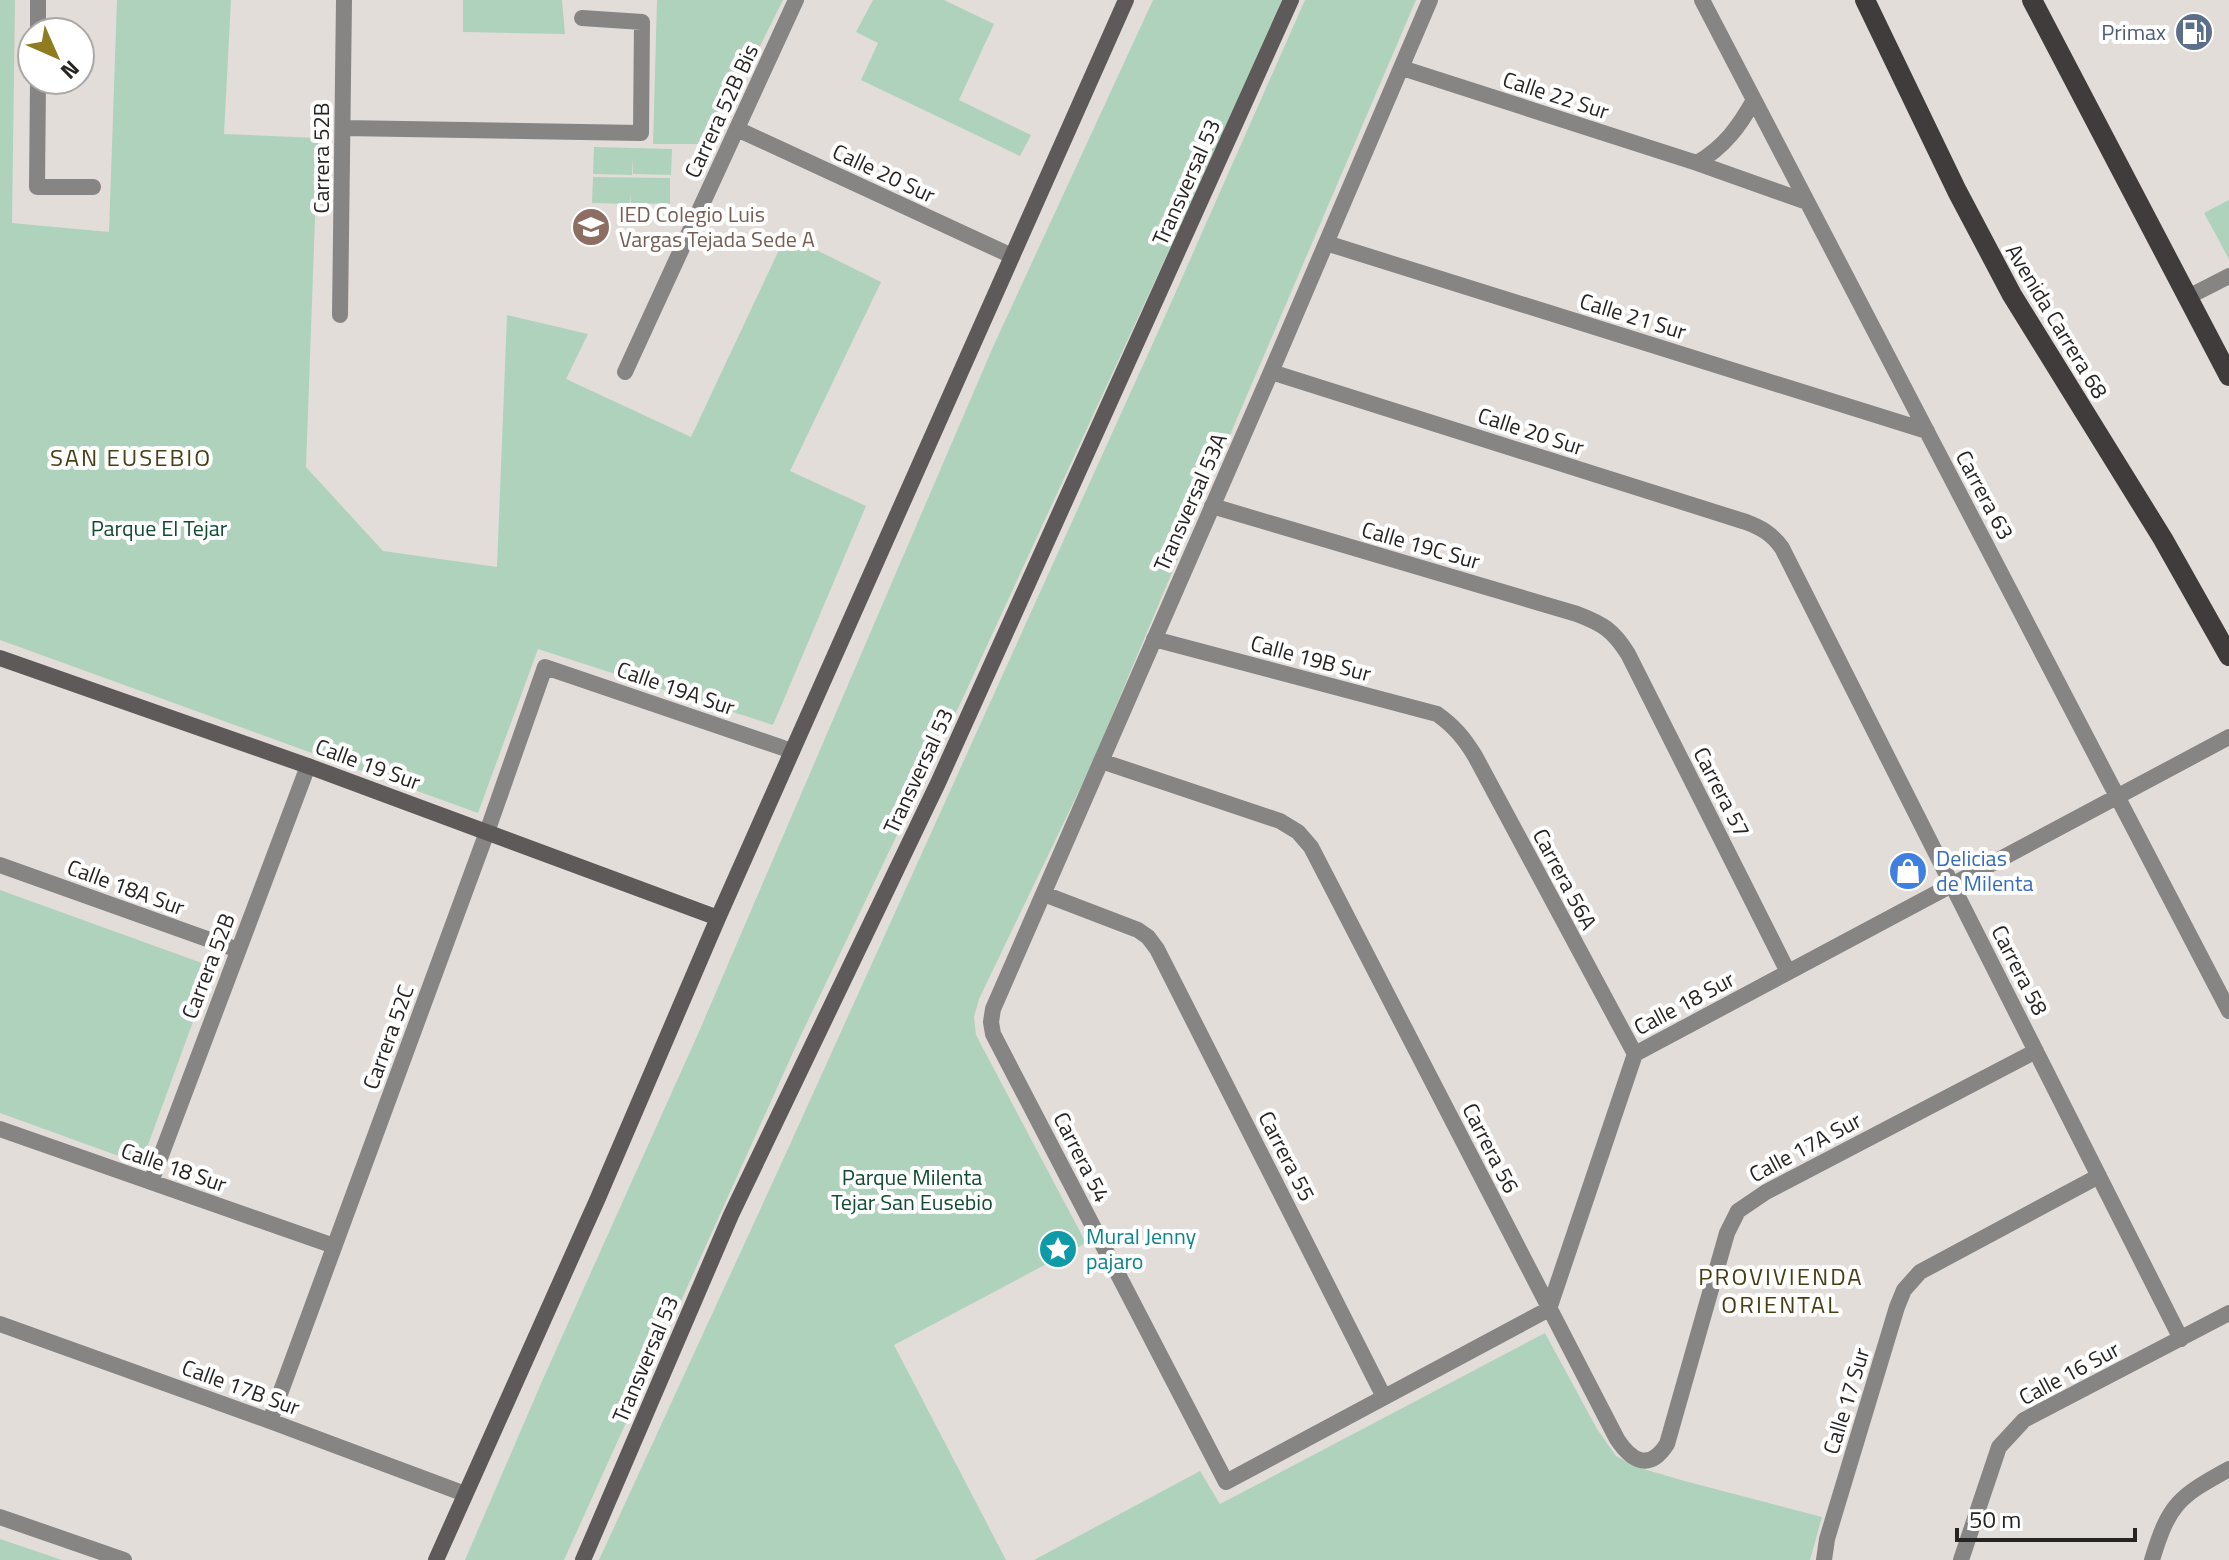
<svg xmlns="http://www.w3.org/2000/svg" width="2229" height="1560" font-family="'Titillium Web',sans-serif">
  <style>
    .green { fill: #afd2bc }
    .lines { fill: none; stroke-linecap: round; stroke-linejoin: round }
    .street { stroke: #878484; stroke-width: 16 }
    .secondary { stroke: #5e5a59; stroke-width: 16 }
    .primary { stroke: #413c3c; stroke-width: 20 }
    .labels { text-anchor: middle; stroke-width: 8; stroke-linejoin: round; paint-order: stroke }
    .service-label { font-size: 22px; fill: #4e5e75; stroke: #fff; text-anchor: end }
    .street-label { font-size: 22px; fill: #272523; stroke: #fff }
    .education-label { font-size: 22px; fill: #785e54; stroke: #fff; text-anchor: start }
    .park-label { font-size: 22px; fill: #104c2f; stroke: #fff }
    .shop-label { font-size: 22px; fill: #366cbe; stroke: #fff; text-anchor: start }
    .culture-label { font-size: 22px; fill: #0d838f; stroke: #fff; text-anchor: start }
    .neighbourhood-label { font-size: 24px; letter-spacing: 2px; fill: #483e15; stroke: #fff }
  </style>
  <rect width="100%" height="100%" fill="#e3ddd9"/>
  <path class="green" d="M0,0H15L12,223L109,232L117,0H231L224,134L318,138L306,467L383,551L497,567L507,315L588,334L566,379L691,437L786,235L881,282L790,471L866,506L773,725L538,649L478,813L0,640Z
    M463,0H562L565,34L463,32Z
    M657,0H783L711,144H653Z
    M873,0H944L994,24L959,100L1031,135L1020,156L861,80L878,43L856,32Z
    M1153,0H1282L1194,196L961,702L800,1037L564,1560H465L543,1379L698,1034L993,347Z
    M1305,0H1416L1215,470L1090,768L979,999L974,1017L976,1035L1086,1243L894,1345L1006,1560H599L782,1162L1162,323Z
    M594,147L672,149L671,175L633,174V157L632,175L593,174Z
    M593,177L670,178V204L631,203V195L630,204L592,203Z
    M2229,200V259L2204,213Z
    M0,890L213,967L141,1164L0,1113Z
    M1545,1333L1597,1429L1616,1456L1637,1467L1681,1480L1822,1517L1810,1560H1034L1200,1471L1220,1504Z
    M0,1539L62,1560H0Z"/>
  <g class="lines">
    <path class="street" d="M1430,0L1271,372L993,1009L991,1022L993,1034L1226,1482L1549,1309L1635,1054L2229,737
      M1702,0L2229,1011
      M38,32V0
      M1402,68L1697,163L1807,202
      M38,80L37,187H93
      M343,128L641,133L642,22L582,18
      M737,129L1012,256
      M1697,163C1724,147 1739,127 1754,100
      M1326,243L1927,431
      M2188,297L2229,276
      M340,315L344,0
      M625,372L796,0
      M1271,372L1746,522C1762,528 1772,534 1782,548L2181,1339
      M1212,506L1577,614C1603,624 1613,630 1628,654L1788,972
      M1154,639L1437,714C1454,726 1464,738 1475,756L1635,1054
      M1101,761L1280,821L1298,832L1311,847L1617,1439C1632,1462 1650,1471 1667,1444L1727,1233L1738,1211L1766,1192L2036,1051
      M0,865L238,950
      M1044,894L1138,930L1148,937L1157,949L1384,1397
      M0,1129L334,1246
      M151,1182L308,766
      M0,1324L270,1421L465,1494
      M270,1421L487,832L545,667L792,751
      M0,1517L124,1560
      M1824,1560L1827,1539L1897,1307L1904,1290L1920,1272L2099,1176
      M1961,1560L1999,1447L2024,1420L2229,1313
      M2152,1560C2169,1504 2178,1497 2229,1469"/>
    <path class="secondary" d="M0,658L308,766L718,918
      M436,1560L598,1198L718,918L1126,0
      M583,1560L731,1215L938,783L1291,0"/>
    <path class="primary" d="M1865,0L1957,191L2012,295L2163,539L2229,656
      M2032,0L2229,376"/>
  </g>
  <defs>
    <g id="fuel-disc" transform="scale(2)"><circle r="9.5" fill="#5c6f8a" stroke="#fff"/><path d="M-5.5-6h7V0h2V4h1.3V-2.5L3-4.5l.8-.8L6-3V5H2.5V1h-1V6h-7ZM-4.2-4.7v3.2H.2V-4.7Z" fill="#fff"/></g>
    <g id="school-disc" transform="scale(2)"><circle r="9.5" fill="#8d6e63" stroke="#fff"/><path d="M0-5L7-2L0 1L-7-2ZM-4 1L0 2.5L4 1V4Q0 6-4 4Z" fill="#fff"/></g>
    <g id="shop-disc" transform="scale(2)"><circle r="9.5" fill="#3f7fe0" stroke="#fff"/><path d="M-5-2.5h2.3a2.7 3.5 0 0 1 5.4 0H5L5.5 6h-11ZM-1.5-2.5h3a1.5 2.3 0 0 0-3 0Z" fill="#fff"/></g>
    <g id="sight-disc" transform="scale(2)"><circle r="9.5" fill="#0f9aa8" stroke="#fff"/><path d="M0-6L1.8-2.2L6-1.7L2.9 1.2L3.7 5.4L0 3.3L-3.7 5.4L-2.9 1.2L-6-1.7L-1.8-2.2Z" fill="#fff"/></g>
  </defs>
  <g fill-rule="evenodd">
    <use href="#fuel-disc" x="2194" y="32"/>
    <use href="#school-disc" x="591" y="227"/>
    <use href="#shop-disc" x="1908" y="871"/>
    <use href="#sight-disc" x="1058" y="1249"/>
  </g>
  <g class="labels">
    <g class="service-label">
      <text x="2166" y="40">Primax</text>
    </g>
    <g class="street-label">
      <text transform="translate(1556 95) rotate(18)" y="8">Calle 22 Sur</text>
      <text transform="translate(721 111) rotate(-65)" y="8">Carrera 52B Bis</text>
      <text transform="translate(321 158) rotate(-90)" y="8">Carrera 52B</text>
      <text transform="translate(884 173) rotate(25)" y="8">Calle 20 Sur</text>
      <text transform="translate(1186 182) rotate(-66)" y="8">Transversal 53</text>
      <text transform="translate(1633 316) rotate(17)" y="8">Calle 21 Sur</text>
      <text transform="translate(2057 321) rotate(59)" y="8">Avenida Carrera 68</text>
      <text transform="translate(1531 431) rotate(18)" y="8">Calle 20 Sur</text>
      <text transform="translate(1985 495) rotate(62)" y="8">Carrera 63</text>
      <text transform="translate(1190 502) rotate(-66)" y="8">Transversal 53A</text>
      <text transform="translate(1421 545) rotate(16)" y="8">Calle 19C Sur</text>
      <text transform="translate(1311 658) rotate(15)" y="8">Calle 19B Sur</text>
      <text transform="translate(676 688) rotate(19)" y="8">Calle 19A Sur</text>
      <text transform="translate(368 764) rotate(20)" y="8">Calle 19 Sur</text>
      <text transform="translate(918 771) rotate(-65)" y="8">Transversal 53</text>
      <text transform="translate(1722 792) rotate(63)" y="8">Carrera 57</text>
      <text transform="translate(1565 879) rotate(62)" y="8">Carrera 56A</text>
      <text transform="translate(126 887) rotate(20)" y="8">Calle 18A Sur</text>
      <text transform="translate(208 966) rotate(-69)" y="8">Carrera 52B</text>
      <text transform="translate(2020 970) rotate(63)" y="8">Carrera 58</text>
      <text transform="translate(1684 1003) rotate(-28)" y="8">Calle 18 Sur</text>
      <text transform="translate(388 1037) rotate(-70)" y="8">Carrera 52C</text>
      <text transform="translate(1805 1147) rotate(-28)" y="8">Calle 17A Sur</text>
      <text transform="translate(1491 1148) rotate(63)" y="8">Carrera 56</text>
      <text transform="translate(1287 1156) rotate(63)" y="8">Carrera 55</text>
      <text transform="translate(1082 1157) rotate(63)" y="8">Carrera 54</text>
      <text transform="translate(174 1167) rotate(19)" y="8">Calle 18 Sur</text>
      <text transform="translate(645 1359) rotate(-67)" y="8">Transversal 53</text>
      <text transform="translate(2069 1373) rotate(-28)" y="8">Calle 16 Sur</text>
      <text transform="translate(241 1387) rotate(20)" y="8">Calle 17B Sur</text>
      <text transform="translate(1846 1401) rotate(-73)" y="8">Calle 17 Sur</text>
    </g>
    <g class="education-label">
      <text x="619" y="222">IED Colegio Luis<tspan x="619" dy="25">Vargas Tejada Sede A</tspan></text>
    </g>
    <g class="park-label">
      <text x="159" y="536">Parque El Tejar</text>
      <text x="912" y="1185">Parque Milenta<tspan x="912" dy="25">Tejar San Eusebio</tspan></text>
    </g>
    <g class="shop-label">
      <text x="1936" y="866">Delicias<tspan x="1936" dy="25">de Milenta</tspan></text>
    </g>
    <g class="culture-label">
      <text x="1086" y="1244">Mural Jenny<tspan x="1086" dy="25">pajaro</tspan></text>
    </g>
    <g class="neighbourhood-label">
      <text x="131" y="466">SAN EUSEBIO</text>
      <text x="1781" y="1285">PROVIVIENDA<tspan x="1781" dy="28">ORIENTAL</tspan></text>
    </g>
  </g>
  <g transform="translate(56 56) rotate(135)"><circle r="38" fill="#ffffff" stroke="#a9a8a7" stroke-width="2"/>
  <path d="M0-6L14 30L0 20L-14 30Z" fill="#8f7b20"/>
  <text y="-12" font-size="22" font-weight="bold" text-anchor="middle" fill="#272523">N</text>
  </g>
  <path d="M1957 1528v12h178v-12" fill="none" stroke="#272523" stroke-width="4"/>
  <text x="1969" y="1528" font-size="24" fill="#272523" stroke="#ffffff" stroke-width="6" paint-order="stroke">50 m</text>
</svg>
